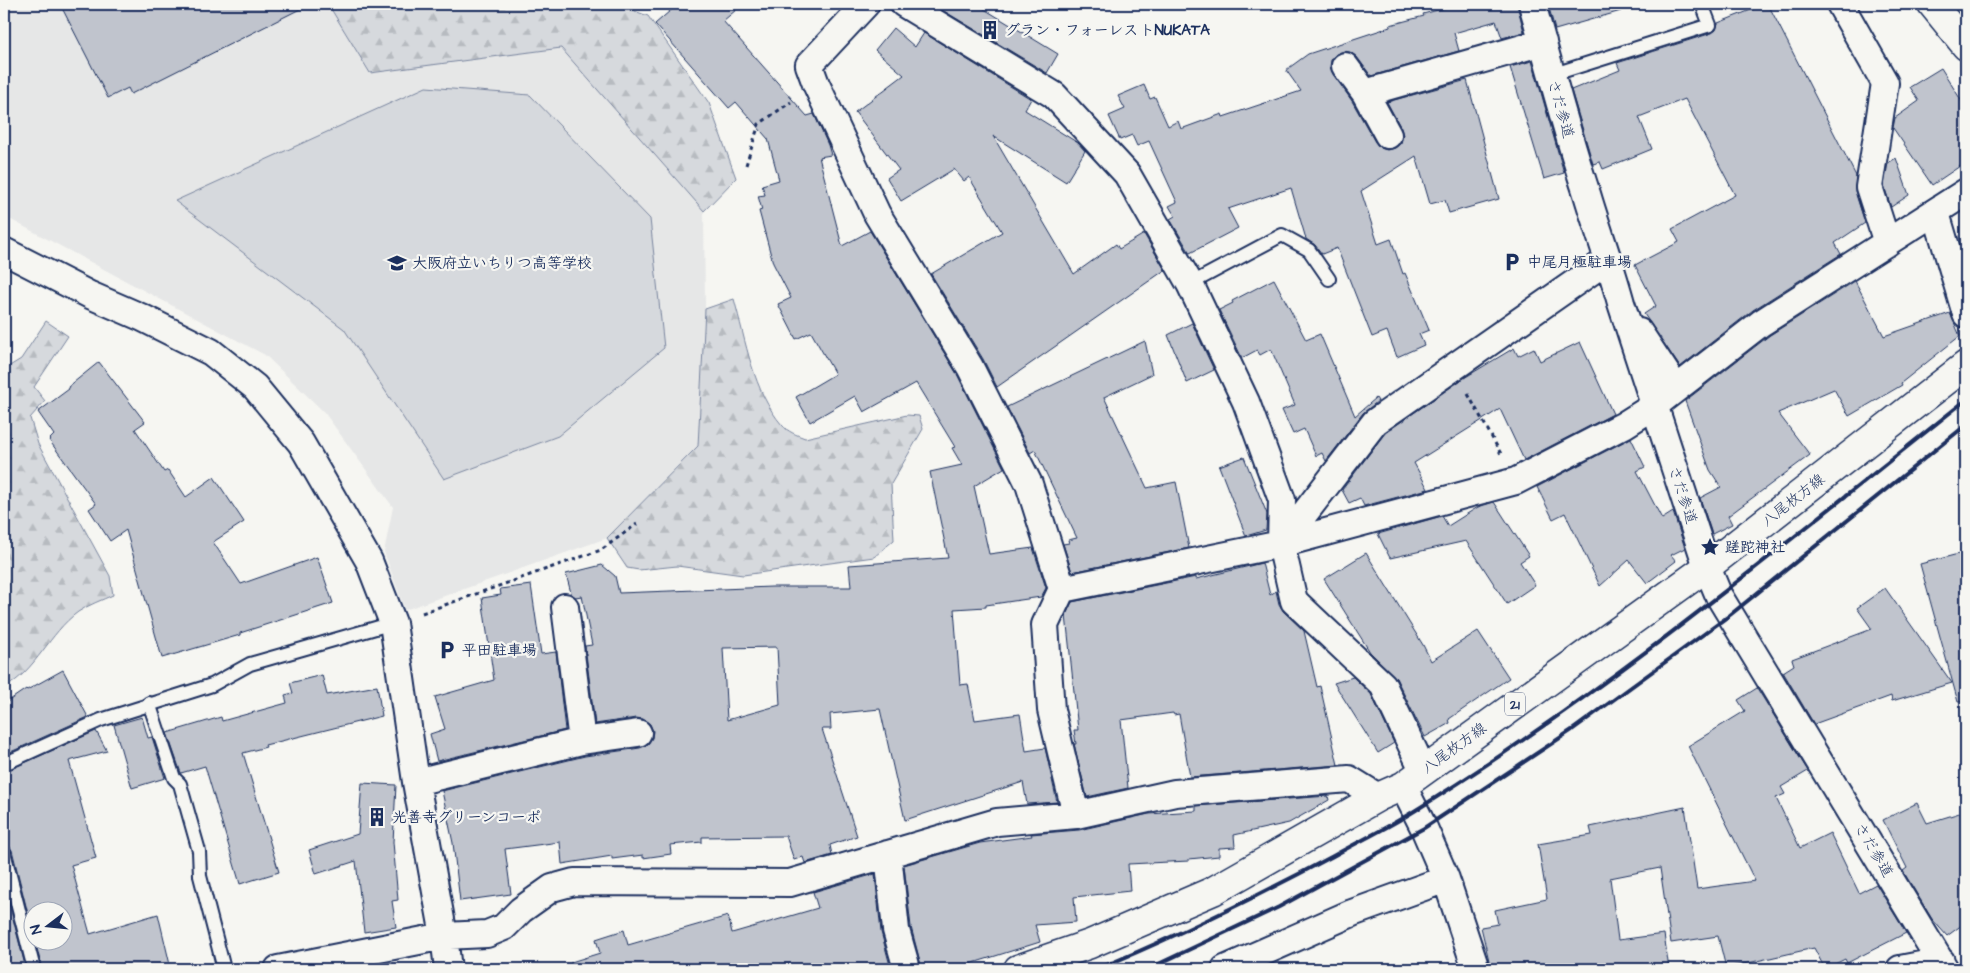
<svg xmlns="http://www.w3.org/2000/svg" width="1970" height="973" font-family="'Architects Daughter','Klee One',sans-serif">
  <style>
    .built { fill: #e6e7e7 }
    .forest { fill: url(#forest-firs); stroke: #78849e }
    .park { fill: #d6d9dd; stroke: #78849e }
    .building { fill: #c0c4cd; stroke: #1b2f5e; fill-rule: evenodd }
    .lines { fill: none; stroke-linecap: round; stroke-linejoin: round }
    .lane-casing { stroke: #1b2f5e; stroke-width: 16 }
    .street-casing { stroke: #1b2f5e; stroke-width: 30 }
    .secondary-casing { stroke: #1b2f5e; stroke-width: 31 }
    .primary-casing { stroke: #1b2f5e; stroke-width: 31 }
    .path { stroke: #1b2f5e; stroke-width: 3; stroke-dasharray: 4 4; stroke-linecap: butt }
    .lane { stroke: #f6f6f2; stroke-width: 12 }
    .street { stroke: #f6f6f2; stroke-width: 26 }
    .secondary { stroke: #f6f6f2; stroke-width: 28 }
    .primary { stroke: #f6f6f2; stroke-width: 28 }
    .rail { stroke: #1b2f5e; stroke-width: 4 }
    .labels { text-anchor: middle; stroke-width: 4.5; stroke-linejoin: round; paint-order: stroke }
    .shield { fill: #f6f6f2; stroke: #5d6b8a; stroke-width: 1 }
    .shield-label { font-size: 14px; font-weight: bold; fill: #1b2f5e }
    .poi-label { font-size: 15px; font-weight: bold; fill: #1b2f5e; stroke: #f6f6f2; text-anchor: start }
    .street-label { font-size: 15px; fill: #1b2f5e; stroke: #f6f6f2 }
  </style>
  <defs>
    <pattern id="forest-firs" width="22" height="20" patternUnits="userSpaceOnUse" patternTransform="scale(1.25)"><rect width="22" height="20" fill="#d6d9dd"/><path d="M5 1l3.5 6h-7zM16 11l3.5 6h-7z" fill="#b7bbc0"/></pattern>
  </defs>
  <rect width="100%" height="100%" fill="#f6f6f2"/>
  <filter id="ink" filterUnits="userSpaceOnUse"><feTurbulence type="fractalNoise" baseFrequency=".02" numOctaves="2"/><feDisplacementMap in="SourceGraphic" scale="10" xChannelSelector="R" yChannelSelector="G"/><feConvolveMatrix kernelMatrix="1 2 1 2 8 2 1 2 1" color-interpolation-filters="sRGB"/></filter>
  <g filter="url(#ink)">
    <path class="built" d="M4,4H328L370,73L561,48L704,211L705,309L698,446L607,538L405,610L384,552L393,507L324,412L265,355L4,216Z"/>
    <path class="forest" d="M328,4H616L648,16L709,103L736,178L704,211L561,48L370,73Z
      M734,299C746,342 753,391 782,425C788,432 797,435 805,438L907,415L919,416L923,429L891,484L894,540L874,557L743,575L677,566L639,570L627,568L607,538L698,446L705,309Z
      M46,321L68,336L34,387L45,401L30,418L38,444L110,576L113,595C102,600 88,605 78,612C49,633 36,671 4,688V364L8,367L21,359Z"/>
    <path class="park" d="M426,87L530,95L650,219L664,348L558,436L444,479L344,329L175,201Z"/>
    <path class="building" d="M60,4H310L131,94L128,88L108,98Z
      M678,4H743L723,21L807,116L814,114L828,145L831,155L819,157L842,246L870,231L957,374L1004,468L974,486L989,554L1033,548L1046,588L1041,597L986,605V607L954,609L960,685L968,684L975,720L1020,714L1026,751L1045,748L1057,802L1027,804L1023,782L905,820L880,709L830,714L831,729H822L857,836L830,845L832,855L805,863L803,857L794,860L786,836L702,837V842L670,845L671,854L643,858V855L612,859V856L562,864L560,842L505,849L511,894L460,901L453,843L442,791L585,756L640,748L648,744L652,738L653,731L650,724L643,719L636,718L595,724L585,646L592,645L582,596L575,597L571,593L566,574L602,565L615,576L619,593L772,587H851L849,565L948,558L930,472L962,465L952,448L955,447L916,383L864,412L855,396L810,422L796,397L835,374L811,332L796,339L778,304L791,298L773,263L759,211L762,210L758,196L765,195L762,185L779,180L768,139L736,102L729,108L655,24ZM777,647L780,705L727,720L723,648Z
      M941,4H976L1058,54L1047,73L939,8Z
      M1460,4H1517L1524,32L1502,38L1496,21L1454,33L1459,51L1371,76L1357,57L1350,52L1344,51L1336,54L1331,60L1330,67L1333,74L1352,101L1375,142L1380,148L1387,150L1395,148L1401,143L1403,135L1401,128L1387,102L1467,80L1499,199L1449,213L1445,200L1430,204L1416,156L1361,191L1378,244L1391,239L1403,274L1405,273L1429,330L1419,334L1424,345L1397,357L1387,331L1372,337L1337,248L1322,254L1315,245L1306,239L1291,188L1228,209L1238,228L1190,253L1170,219L1175,216L1169,206L1177,202L1149,141L1137,146L1132,135L1120,140L1109,116L1125,109L1118,96L1144,85L1150,99L1155,97L1168,126L1178,121L1181,129L1222,114L1223,117L1301,91L1286,70L1308,54L1390,27V25L1424,16L1423,14Z
      M1548,4H1620L1621,11L1555,30Z
      M1766,4H1768L1856,176L1855,191L1865,223L1835,243L1841,254L1753,310L1680,367L1644,314L1656,306L1635,265L1679,242L1672,229L1735,195L1685,99L1639,117L1652,149L1603,169L1600,162L1593,164L1571,90L1620,70L1617,63L1712,33L1716,30L1718,23Z
      M893,28L915,47L924,33L1031,99L1025,110L1078,143L1085,151L1066,182L993,136L1074,274L1116,244L1119,249L1144,234L1165,270L997,387L983,359L931,274L1002,232L969,177L964,181L954,169L901,201L887,178L899,170L855,112L904,75L875,50Z
      M1532,61L1564,173L1544,179L1510,67Z
      M1941,68L1966,108V162L1932,185L1893,128L1895,118L1919,101L1910,87Z
      M1896,158L1909,195L1891,207L1884,186L1888,163Z
      M1274,279L1306,340L1320,334L1355,416L1376,398L1378,401L1363,413L1326,461L1322,453L1316,456L1304,429L1293,434L1282,410L1295,405L1271,349L1260,355L1257,350L1242,358L1219,310L1233,303L1232,301Z
      M1855,281L1884,336L1950,313L1960,336L1901,383L1902,385L1849,416L1834,389L1778,413L1810,455L1728,516L1732,524L1712,534L1700,498L1721,487L1710,470L1685,401L1770,335Z
      M1192,323L1214,370L1187,383L1168,335Z
      M1145,341L1152,374L1104,397L1147,488L1176,482L1189,548L1072,572L1063,544L1069,543L1068,540L1077,538L1035,450L1030,453L1007,407Z
      M1580,342L1613,414L1524,460L1500,409L1414,463L1428,489L1364,506L1360,498L1349,503L1342,490L1385,433L1464,378L1514,348L1518,356L1534,348L1540,361Z
      M99,362L145,422L135,429L164,472L168,470L186,497L214,477L244,522L213,542L241,584L317,557L333,603L240,633V635L162,658L126,530L110,541L89,509L96,504L49,440L54,435L38,412L69,389L68,387Z
      M1631,438L1645,467L1637,471L1662,519L1673,512L1685,548L1671,555L1676,561L1647,583L1629,560L1600,586L1565,513L1553,519L1537,487Z
      M1244,457L1267,514L1266,530L1246,536L1219,466Z
      M1494,502L1529,556L1520,562L1535,585L1507,604L1466,541L1390,558L1378,534L1442,516L1448,526L1478,507Z
      M1966,552V701L1958,702L1920,564Z
      M1366,553L1423,645L1431,661L1478,631L1509,678L1449,719L1450,723L1425,737L1396,678L1370,652L1324,579Z
      M1262,563L1270,595L1276,591L1279,604L1283,611L1304,631L1317,687L1320,686L1338,765L1190,777L1179,714L1174,715L1173,713L1121,720L1128,788L1087,797L1074,744H1076L1074,730H1078L1066,615L1072,602L1196,577V579Z
      M531,585L541,654L556,652L565,730L437,761L430,734L445,729L435,697L494,680L482,598L501,595L500,589Z
      M1885,588L1952,683L1892,701L1891,696L1814,724L1783,672L1794,665L1792,659L1872,629L1857,608Z
      M63,670L88,717L4,755V704L26,689L27,690Z
      M322,675L327,695L377,686L382,716L265,745L266,747L243,753L279,872L240,884L205,766L181,773L167,733L221,717L222,721L287,703L285,695L293,693L290,683Z
      M1353,677L1371,694L1394,743L1378,753L1334,683Z
      M1757,688L1808,771L1781,787L1785,794L1776,798L1800,848L1830,833L1859,893L1876,884L1906,933L1847,963L1845,959L1825,969L1814,948L1726,968L1718,936L1671,943L1660,868L1610,878L1618,940L1664,934L1669,969H1491L1481,927L1498,924L1495,910L1547,899L1538,844L1592,835L1590,827L1685,807L1697,889L1755,881L1688,746L1745,711L1738,700Z
      M142,717L148,738L152,737L165,778L132,788L114,725Z
      M96,731L107,751L69,761L96,858L71,865L90,934L158,914L171,969H42L35,940H62V910H32V930L12,850L9,846L4,844V772Z
      M362,783L396,785L393,842L398,900L392,901L396,927L364,932L356,861L316,874L309,850L358,834Z
      M1328,796L1329,800L1289,823L1234,835L1235,847L1219,848V856L1189,859V861L1128,864L1130,891L1074,897L1076,922L1035,925L1040,942L954,969H922L911,927L904,865L980,843L1032,836L1031,834L1079,830L1149,814L1196,811V806Z
      M1917,803L1927,823L1966,811V922L1947,936L1932,919L1903,871L1907,868L1883,820Z
      M875,874L881,932L891,969H572L571,962L600,953L596,939L624,930L628,945L728,916L732,933L818,908L813,892Z
      M4,884L26,969H4Z"/>
    <g class="lines">
      <g class="lane-casing">
        <path id="lane" d="M1551,75L1710,25L1702,4
          M1190,284L1282,235L1309,250L1329,279
          M149,703L174,778L180,784L199,851L200,876L224,969
          M4,764L101,720L212,685L250,664L393,623
          M4,852L34,969"/>
      </g>
      <g class="street-casing">
        <path id="street" d="M866,4L809,65L816,84L877,214L970,367L1029,484L1062,589L1045,625L1051,710L1076,815
          M904,4L1054,95L1127,174L1190,284L1246,402L1282,500L1281,544L1294,601L1383,685L1423,770
          M1532,4C1550,67 1566,131 1587,194C1598,231 1611,266 1621,303L1707,567L1719,596L1945,969
          M1840,4L1885,83L1869,187L1887,243
          M1345,66L1365,93L1388,135
          M1365,93L1543,42
          M1936,213L1966,314
          M4,251L90,295L143,318L211,352L255,387L301,443L369,561L393,623L416,782L444,936L448,969
          M1639,332L1676,388
          M1281,544L1375,422L1609,259
          M1062,589L1281,544L1516,481L1624,425L1654,406L1761,323L1966,192
          M565,607L582,741
          M416,782L582,741L638,733
          M1403,786L1424,828L1446,879L1476,969
          M888,854L896,930L907,969
          M278,969L444,936L487,934L504,927L521,910L552,888L574,882L790,883L997,822L1076,815L1175,793L1349,779L1378,797
          M1225,969L1352,913L1446,879
          M1900,969L1941,961"/>
      </g>
      <g class="secondary-casing">
        <path id="secondary" d="M1932,4L1966,46"/>
      </g>
      <g class="primary-casing">
        <path id="primary" d="M1018,969L1090,944L1213,891L1378,797L1403,786L1707,567L1966,365"/>
      </g>
      <path class="path" d="M746,165L759,124L791,102
        M1468,394L1501,454
        M422,613L601,550L637,524"/>
      <use href="#lane" class="lane"/>
      <use href="#street" class="street"/>
      <use href="#secondary" class="secondary"/>
      <use href="#primary" class="primary"/>
      <path class="rail" d="M1097,969C1178,936 1256,897 1333,856C1360,841 1389,827 1416,810C1610,690 1787,542 1966,400
        M1148,969L1279,907L1424,828L1572,730L1730,615L1966,425"/>
    </g>
  </g>
  <defs>
    <g id="building-bare" transform="scale(1.5)"><path d="M-4-6H4V6H1V3H-1V6H-4ZM-2.5-4.3h1.7v1.8h-1.7ZM.8-4.3h1.7v1.8H.8ZM-2.5-1h1.7V.8h-1.7ZM.8-1h1.7V.8H.8Z" fill="#1b2f5e" stroke="#f6f6f2" stroke-width="2.5" paint-order="stroke"/></g>
    <g id="parking-bare" transform="scale(1.5)"><path d="M-3.5-5.5H1a3.5 3.5 0 0 1 0 7H-1V5.5H-3.5ZM-1-3.4V-.6H.8a1.4 1.4 0 0 0 0-2.8Z" fill="#1b2f5e" stroke="#f6f6f2" stroke-width="2.5" paint-order="stroke"/></g>
    <g id="school-bare" transform="scale(1.5)"><path d="M0-5L7-2L0 1L-7-2ZM-4 1L0 2.5L4 1V4Q0 6-4 4Z" fill="#1b2f5e" stroke="#f6f6f2" stroke-width="2.5" paint-order="stroke"/></g>
    <g id="sight-bare" transform="scale(1.5)"><path d="M0-6L1.8-2.2L6-1.7L2.9 1.2L3.7 5.4L0 3.3L-3.7 5.4L-2.9 1.2L-6-1.7L-1.8-2.2Z" fill="#1b2f5e" stroke="#f6f6f2" stroke-width="2.5" paint-order="stroke"/></g>
  </defs>
  <g fill-rule="evenodd">
    <use href="#building-bare" x="990" y="30"/>
    <use href="#parking-bare" x="1512" y="262"/>
    <use href="#school-bare" x="397" y="263"/>
    <use href="#sight-bare" x="1710" y="547"/>
    <use href="#parking-bare" x="447" y="650"/>
    <use href="#building-bare" x="377" y="817"/>
  </g>
  <g class="labels">
    <rect class="shield" x="1505" y="692.5" width="20" height="23" rx="4"/>
    <g class="shield-label">
      <text x="1515" y="709">21</text>
    </g>
    <g class="poi-label">
      <text x="1005" y="35">グラン・フォーレストNUKATA</text>
      <text x="1527" y="267">中尾月極駐車場</text>
      <text x="412" y="268">大阪府立いちりつ高等学校</text>
      <text x="1725" y="552">蹉跎神社</text>
      <text x="462" y="655">平田駐車場</text>
      <text x="392" y="822">光善寺グリーンコーポ</text>
    </g>
    <g class="street-label">
      <text transform="translate(1561 109) rotate(74)" y="5">さだ参道</text>
      <text transform="translate(1683 495) rotate(72)" y="5">さだ参道</text>
      <text transform="translate(1793 500) rotate(-38)" y="5">八尾枚方線</text>
      <text transform="translate(1454 748) rotate(-36)" y="5">八尾枚方線</text>
      <text transform="translate(1874 850) rotate(59)" y="5">さだ参道</text>
    </g>
  </g>
  <rect width="1970" height="973" fill="none" stroke="#f6f6f2" stroke-width="20"/>
  <rect x="10" y="10" width="1950" height="953" fill="none" stroke="#1b2f5e" stroke-width="2" filter="url(#ink)"/>
  <g transform="translate(48 926) rotate(254)"><circle r="24" fill="#f6f6f2" stroke="#9ea6b7"/>
  <path d="M0-4L9 19L0 12L-9 19Z" fill="#1b2f5e"/>
  <text y="-8" font-size="14" font-weight="bold" text-anchor="middle" fill="#1b2f5e">N</text>
  </g>
</svg>
